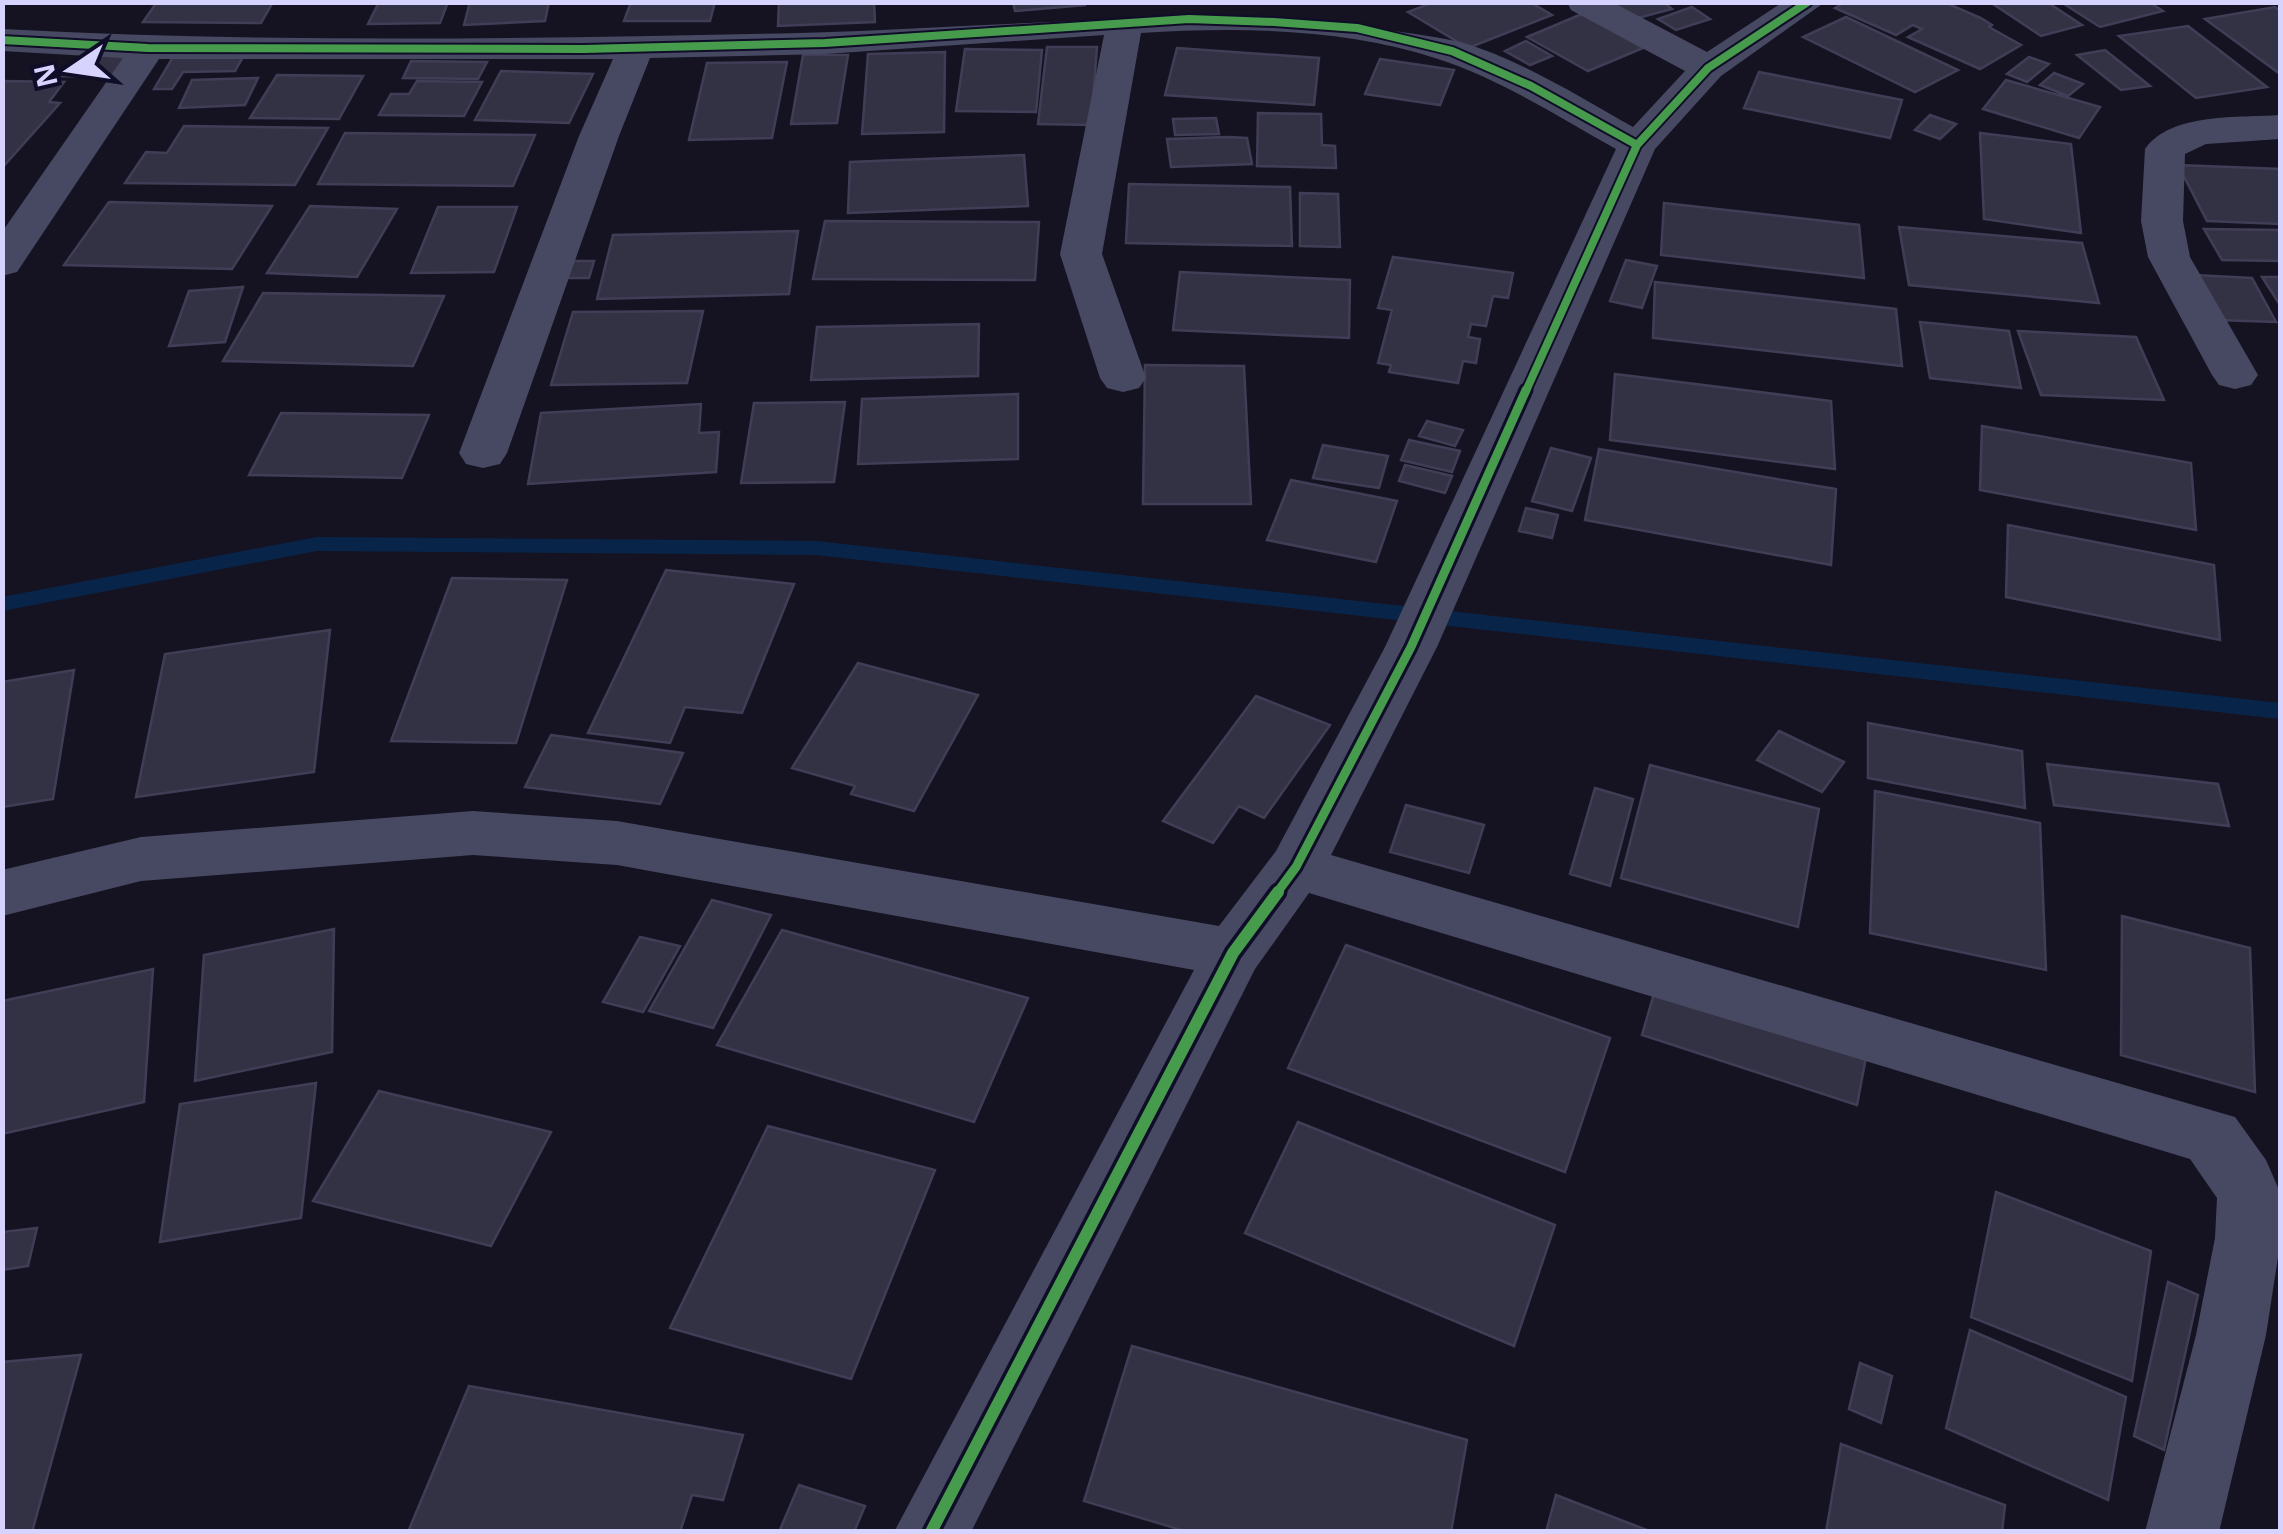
<svg xmlns="http://www.w3.org/2000/svg" width="2283" height="1534" font-family="'Open Sans',sans-serif">
  <style>
    .lines { fill: none; stroke-linecap: round; stroke-linejoin: round }
    .stream { fill: #082549; fill-rule: evenodd }
    .building { fill: #333144; stroke: #403e56; stroke-width: 2.5 }
    .minor { fill: #474963; fill-rule: evenodd }
    .cycleway-far2-casing { stroke: #100d28; stroke-width: 12 }
    .cycleway-far1-casing { stroke: #100d28; stroke-width: 15 }
    .cycleway-casing { stroke: #100d28; stroke-width: 19 }
    .cycleway-far2 { stroke: #469c4c; stroke-width: 8 }
    .cycleway-far1 { stroke: #469c4c; stroke-width: 9 }
    .cycleway { stroke: #469c4c; stroke-width: 12 }
  </style>
  <rect width="100%" height="100%" fill="#151322"/>
  <g class="lines">
    <path class="stream" d="M317,537L816,541L2280,703V719L816,555L317,551L2,611V597Z"/>
  </g>
  <path class="building" d="M157,2H273L261,23L143,22Z
    M379,2H448L440,23L368,24Z
    M470,2H549L545,21L464,25Z
    M631,2H715L710,21H624Z
    M779,2H874L875,22L778,26Z
    M1013,2H1085V5L1015,11Z
    M1434,2H1530L1552,15L1468,48L1408,12Z
    M1601,2H1663L1672,9L1627,21Z
    M1845,2H1944L1981,18L1992,25L1989,27L2021,45L1980,69L1908,37L1922,29L1913,25L1896,35L1835,8Z
    M1990,2H2047L2082,25L2041,36Z
    M2061,2H2149L2163,11L2100,27Z
    M1692,7L1710,19L1676,30L1658,19Z
    M2275,7L2280,11V74L2205,19Z
    M1582,14L1643,48L1588,71L1527,37Z
    M1846,17L1958,70L1915,92L1803,37Z
    M2188,26L2267,87L2196,98L2119,36Z
    M1526,41L1552,56L1530,65L1505,51Z
    M1047,47H1097L1091,125L1038,124Z
    M1177,48L1319,58L1314,105L1165,95Z
    M965,49L1042,50L1036,112L956,111Z
    M2105,50L2150,86L2121,90L2077,55Z
    M945,52L944,132L862,134L868,54Z
    M83,54L133,57L114,78L63,76Z
    M803,55H848L837,123L791,124Z
    M173,57H243L235,71L183,72L172,89H154Z
    M2029,57L2049,64L2027,82L2007,74Z
    M1380,59L1454,70L1440,105L1365,94Z
    M411,61L487,62L478,79L403,78Z
    M787,62L772,138L689,140L707,63Z
    M501,71L593,74L569,123L475,120Z
    M1759,72L1902,100L1890,138L1744,108Z
    M2054,73L2083,84L2068,96L2040,85Z
    M277,75L363,76L339,119L250,118Z
    M258,78L245,105L179,108L192,80Z
    M2006,80L2100,107L2079,138L1983,109Z
    M2,81L64,82L49,102L60,103L2,168Z
    M417,81L482,82L464,116L379,115L391,94H409Z
    M1258,113L1321,114L1322,145L1335,146L1336,168L1257,166Z
    M1930,115L1956,124L1940,139L1915,130Z
    M1216,118L1219,134L1175,135L1173,119Z
    M184,126L328,128L295,185L125,183L146,152L167,153Z
    M345,133L535,135L513,186L318,184Z
    M1980,133L2071,144L2081,233L1984,219Z
    M1228,137L1247,138L1252,164L1171,167L1167,139Z
    M1024,155L1028,206L848,213L850,162Z
    M2178,165L2280,169V224L2207,221Z
    M1129,184L1290,187L1292,246L1126,243Z
    M1300,193L1338,194L1340,247L1300,246Z
    M109,202L272,206L232,269L64,265Z
    M1664,203L1859,225L1864,278L1661,255Z
    M310,206L397,209L357,277L267,273Z
    M438,207H517L494,272L411,273Z
    M825,221L1039,222L1035,280L813,279Z
    M1899,227L2082,243L2099,303L1909,285Z
    M2204,229L2280,230V261L2222,260Z
    M798,231L789,294L597,299L613,235Z
    M1393,257L1513,273L1508,298L1493,296L1486,326L1471,324L1468,337L1480,339L1476,363L1463,361L1458,383L1389,372L1391,365L1378,363L1392,310L1378,308Z
    M1626,260L1657,266L1642,308L1610,301Z
    M562,261H594L589,278H557Z
    M1180,272L1350,280L1349,338L1173,330Z
    M2194,275L2252,278L2276,322L2216,320Z
    M2262,277H2280V305Z
    M1655,282L1896,309L1902,366L1653,338Z
    M243,287L225,342L169,346L189,291Z
    M263,293L444,296L413,366L223,361Z
    M703,311L687,383L551,385L573,312Z
    M1920,322L2009,331L2021,388L1930,378Z
    M979,324L978,376L811,380L817,327Z
    M2018,331L2136,337L2164,400L2041,395Z
    M1145,365L1244,366L1251,504H1143Z
    M1615,374L1831,401L1835,469L1610,440Z
    M1018,394V459L858,464L862,399Z
    M845,402L834,482L741,483L754,403Z
    M701,404L699,433L719,432L716,472L528,484L541,413Z
    M281,413L429,415L402,478L249,475Z
    M1427,421L1463,430L1455,446L1419,436Z
    M1982,426L2191,463L2196,530L1980,490Z
    M1409,440L1460,451L1452,472L1401,460Z
    M1323,445L1388,456L1379,488L1313,478Z
    M1551,448L1591,458L1572,511L1532,501Z
    M1599,449L1836,489L1831,565L1585,520Z
    M1405,465L1452,476L1445,493L1399,481Z
    M1291,480L1397,501L1376,562L1267,540Z
    M1526,508L1558,515L1552,538L1519,531Z
    M2008,525L2214,565L2220,640L2006,597Z
    M666,570L794,584L742,713L685,707L670,743L588,733Z
    M452,578L567,580L516,743L391,741Z
    M330,630L314,772L136,797L165,654Z
    M858,663L978,695L914,811L851,794L855,786L792,768Z
    M74,670L53,799L2,807V682Z
    M1256,696L1330,725L1264,818L1239,806L1213,843L1163,821Z
    M1868,723L2022,751L2025,808L1868,778Z
    M1779,731L1844,762L1822,792L1757,760Z
    M551,735L683,753L660,804L525,787Z
    M2047,764L2218,784L2229,826L2054,805Z
    M1650,765L1819,809L1798,927L1621,878Z
    M1595,788L1633,799L1610,886L1570,874Z
    M1875,791L2040,823L2046,970L1870,933Z
    M1406,805L1484,825L1469,873L1390,852Z
    M712,900L771,915L713,1028L649,1011Z
    M2122,916L2250,948L2255,1092L2121,1055Z
    M334,929L332,1052L195,1081L204,955Z
    M782,930L1028,998L974,1122L717,1045Z
    M640,937L680,946L643,1012L603,1002Z
    M1346,945L1610,1038L1565,1172L1288,1068Z
    M153,969L144,1102L2,1134V1001Z
    M1655,990L1866,1057L1857,1105L1642,1035Z
    M316,1083L301,1218L160,1242L180,1104Z
    M379,1091L551,1132L491,1246L313,1201Z
    M1298,1122L1555,1225L1514,1346L1245,1233Z
    M768,1126L935,1170L851,1379L670,1328Z
    M1996,1192L2151,1251L2132,1381L1971,1317Z
    M37,1228L28,1266L2,1270V1232Z
    M2168,1282L2198,1295L2164,1450L2134,1436Z
    M1970,1330L2126,1397L2108,1500L1946,1428Z
    M1132,1346L1467,1440L1451,1532H1188L1084,1501Z
    M81,1355L32,1532H2V1362Z
    M1860,1363L1892,1376L1881,1423L1849,1409Z
    M469,1386L743,1435L723,1500L692,1495L680,1532H408Z
    M1841,1444L2005,1505L2002,1532H1826Z
    M799,1485L865,1506L854,1532H779Z
    M1556,1495L1652,1532H1546Z"/>
  <g class="lines">
    <path class="minor" d="M1567,2H1612L1707,52L1783,2H1825L1721,76L1655,149L1437,647L1331,855L2235,1117L2266,1160L2280,1192V1244L2266,1335L2219,1532H2145L2196,1335L2215,1238L2217,1198L2190,1159L1309,893L1255,969L971,1532H894L1194,970L617,865L473,855L141,881L2,916V870L141,837L473,811L617,821L1219,926L1276,851L1385,647L1616,149C1559,117 1500,79 1438,59C1345,28 1238,27 1141,33L1102,254L1146,378L1139,388L1123,392L1107,388L1100,378L1060,254L1104,35L825,54L650,58L619,136L507,453L500,464L483,468L466,464L459,453L579,136L613,59H159L17,272L2,276V232L123,58L2,51V29C268,43 535,39 800,33C1020,27 1246,0 1461,42C1521,60 1578,96 1633,127L1685,71L1571,10Z
      M2280,115V139L2206,144L2185,154L2183,221L2190,257L2258,375L2251,385L2235,389L2219,385L2212,375L2148,257L2141,221L2145,149C2171,112 2240,118 2280,115Z"/>
    <g class="cycleway-far2-casing">
      <path id="cycleway-far2" d="M2,40L148,48L584,49L825,43L1189,19L1274,22L1357,28L1452,51L1531,86L1637,145
        M1525,393L1637,145L1708,68L1808,2"/>
    </g>
    <g class="cycleway-far1-casing">
      <path id="cycleway-far1" d="M1276,894L1296,867L1411,647L1526,390"/>
    </g>
    <g class="cycleway-casing">
      <path id="cycleway" d="M931,1532L1233,953L1278,892"/>
    </g>
    <use href="#cycleway-far2" class="cycleway-far2"/>
    <use href="#cycleway-far1" class="cycleway-far1"/>
    <use href="#cycleway" class="cycleway"/>
  </g>
  <rect width="2283" height="1534" fill="none" stroke="#d6d4ff" stroke-width="10"/>
  <g transform="translate(70 70) rotate(257)" stroke="#100d28" stroke-width="8" paint-order="stroke">
  <path d="M0-8L18 38L0 25L-18 38Z" fill="#d6d4ff"/>
  <text y="-15" font-size="28" font-weight="bold" text-anchor="middle" fill="#d6d4ff">N</text>
  </g>
</svg>
